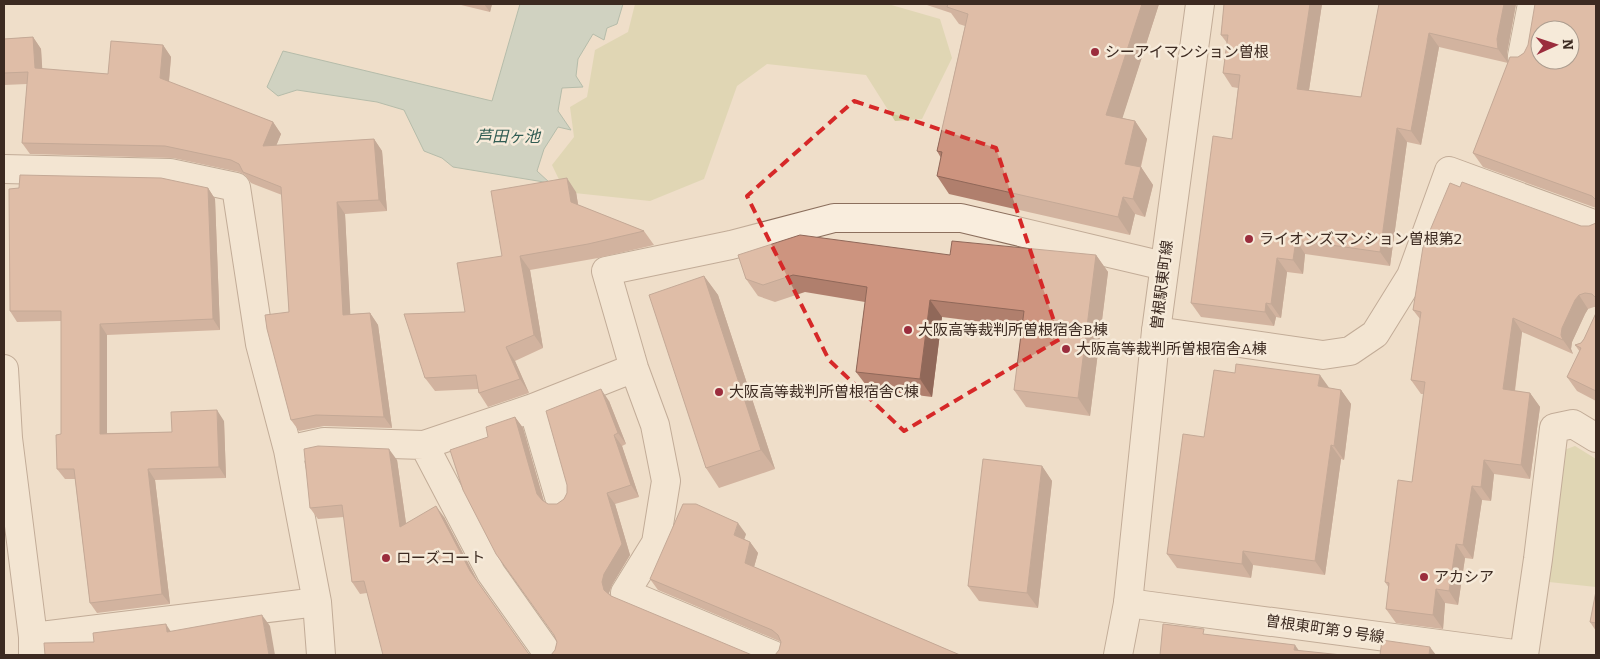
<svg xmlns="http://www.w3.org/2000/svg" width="1600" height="659" font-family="Bitter,'Noto Sans JP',serif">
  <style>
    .green { fill: #cecc9c }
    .water { fill: #aac3b8; stroke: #709285 }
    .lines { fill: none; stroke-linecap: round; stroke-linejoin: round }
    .minor-casing { stroke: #8c6f5d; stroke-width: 30 }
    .tertiary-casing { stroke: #8c6f5d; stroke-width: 30 }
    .minor { stroke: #f9eddd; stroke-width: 28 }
    .tertiary { stroke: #f9eddd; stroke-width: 28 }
    .wall { fill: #b07f6d }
    .shaded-wall { fill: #906859 }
    .building { fill: #cd947f; stroke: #906859; fill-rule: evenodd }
    .marked { fill: none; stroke: #d62828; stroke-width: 4; stroke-dasharray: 10 6; stroke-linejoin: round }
    .poi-dot { fill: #9b2d3d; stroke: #f6ead9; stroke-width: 2 }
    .labels { text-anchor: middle; stroke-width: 5; stroke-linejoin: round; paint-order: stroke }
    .poi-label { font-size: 15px; fill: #3c2a21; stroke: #f6ead9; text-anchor: start }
    .street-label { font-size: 15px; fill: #3c2a21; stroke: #f6ead9 }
    .water-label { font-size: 16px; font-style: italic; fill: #305c53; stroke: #f6ead9 }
  </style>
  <rect width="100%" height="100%" fill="#efdec9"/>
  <path class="green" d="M635,4H888L940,19L952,58L922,119L895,121L866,75L767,64L737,86L704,179L650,201L565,192L552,165L574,137L570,107L587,97L595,50L628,32Z
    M1575,446L1596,459V587L1549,582L1564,450Z"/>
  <path class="water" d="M520,4H623L617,24L607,28L604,40L593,34L578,59L576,76L583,87L562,88L558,111L571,130L558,127L544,149L537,171L550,183L453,167L442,158L424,151L404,110L377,102L297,90L278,96L267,87L283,51L492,101Z"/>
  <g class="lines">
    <g class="minor-casing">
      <path id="minor" d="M1522,56L1532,4
        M4,169L170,173L236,187L260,344L288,450L317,602L321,655
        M1156,331L1323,355L1350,351L1375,334L1411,276L1449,171L1596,225
        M4,369L8,438L33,637V655
        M533,408L560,500
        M424,445L491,573L549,655
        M288,450L324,442L424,445L533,408L634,368
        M1128,603L1522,655
        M33,637L317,602
        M773,655L625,593L656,543L666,481L655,425L634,368L606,271L731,245L834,218H961L1164,266
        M1524,655L1538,559L1554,428L1573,424L1596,438"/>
    </g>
    <g class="tertiary-casing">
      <path id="tertiary" d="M1118,655L1128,603L1156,331L1200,4"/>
    </g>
    <use href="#minor" class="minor"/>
    <use href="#tertiary" class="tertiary"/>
  </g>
  <path class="wall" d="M457,4H492L490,12Z
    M924,4H1159L1122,118L1135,121L1147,139L1141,167L1153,185L1145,217L1135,214L1130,235L949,194L937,176L941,158L937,151L965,26L959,24L951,13Z
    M1224,4H1322L1309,90L1361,97L1379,4H1516L1507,53L1508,62L1518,57L1596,4V208L1483,167L1473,153L1508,63L1439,47L1421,145L1407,142L1390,266L1305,254L1303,274L1287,272L1281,318L1276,317L1274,326L1201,317L1191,303L1232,139L1238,88L1232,87L1223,73L1227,43L1221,35Z
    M33,37L41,49L42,69L108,74L163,45L171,57L169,82L273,122L281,134L276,146L374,139L382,151L387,211L345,214L350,314L370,313L378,325L392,428L324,426L299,431L291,420L289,312L282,195L251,183L245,175L239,172L173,158L30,154L22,143L27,84L4,85V39Z
    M1460,187L1581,226H1589L1596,223V307H1594L1588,309L1585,314L1572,342L1571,349L1573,354L1522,332L1515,391L1530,393L1540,407L1530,479L1494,474L1491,501L1482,500L1473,559L1465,558L1458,605L1445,603L1443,629L1396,623L1386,609L1389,588L1385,582L1412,482L1424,394H1421L1411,380L1420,319L1413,310Z
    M208,188L215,199L220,330L107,335V433L172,432L224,421L226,478L155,480L170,604L97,613L90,603L75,479H65L57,469L61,434V321L17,322L10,311Z
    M576,192L578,205L644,231L654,245L598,258L530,270L543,348L515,361L529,393L488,407L479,393L478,389L435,391L425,378L465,312L502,256Z
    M950,255H1096L1108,272L1090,416L1026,407L1014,390L1022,327L942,317L932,397L869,389L856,372L865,302L805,292L775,302L758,296L746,279Z
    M704,276L718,295L775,469L719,488L706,468Z
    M1596,313V401L1577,391L1567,377L1580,352L1575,345L1581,343L1584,339Z
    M1329,388L1341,390L1351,404L1344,460L1341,459L1325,575L1253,565L1251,578L1177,568L1167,554Z
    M609,401L626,444L622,446L639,497L615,504L630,555L612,585L609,593L610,596L555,650L557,642L488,437L515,417L523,428L544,502L548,504H557L564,499L567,493Z
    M397,460L406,523L444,517L478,582L528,653L367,593L360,594L352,582L344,517L318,519L310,508Z
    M1042,466L1052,481L1038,608L979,601L968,586Z
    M746,534L744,539L750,542L758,553L754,567L960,655L779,650L781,642L779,641L658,590L650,579Z
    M1596,591V631L1590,622Z"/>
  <path class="shaded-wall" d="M484,4H492L490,12Z
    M1142,4H1159L1118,132L1106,115Z
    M1310,4H1322L1307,103L1297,89Z
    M1504,4H1516L1507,53L1508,63L1498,49L1497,39Z
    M1429,33L1439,47L1421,145L1411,131Z
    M33,37L41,49L43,80L35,68Z
    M163,45L171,57L168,90L160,78Z
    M1135,121L1147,139L1137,181L1125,164Z
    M273,122L281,134L271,158L263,146Z
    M1397,128L1407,142L1390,266L1380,252Z
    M374,139L382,151L387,211L379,200Z
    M1141,167L1153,185L1145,217L1133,199Z
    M567,178L576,192L580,216L571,202Z
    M208,188L215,199L220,330L213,319Z
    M1123,197L1135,214L1130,235L1118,217Z
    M337,202L345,214L351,326L343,315Z
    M1296,240L1305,254L1303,274L1293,260Z
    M1096,255L1108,272L1090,416L1078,398Z
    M520,256L530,270L543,348L534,335Z
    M1277,258L1287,272L1281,318L1271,304Z
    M704,276L718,295L775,469L761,450Z
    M1579,295L1588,309L1585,314L1572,342L1571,349L1573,354L1563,340L1561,335L1562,328L1575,300Z
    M930,300L942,317L932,397L920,379Z
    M1266,303L1276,317L1274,326L1265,312Z
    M370,313L378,325L392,428L384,417Z
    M1513,318L1522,332L1513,403L1503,389Z
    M100,324L107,335V444L100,434Z
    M506,347L515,361L529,393L520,379Z
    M1320,375L1330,389L1318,386Z
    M601,389L609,401L626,444L618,433Z
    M1341,390L1351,404L1344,460L1334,446Z
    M1530,393L1540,407L1530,479L1521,465Z
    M217,410L224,421L226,478L219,467Z
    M515,417L523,428L545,505L537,494Z
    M614,435L622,446L639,497L631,485Z
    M1331,445L1341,459L1325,575L1315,561Z
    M389,449L397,460L408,538L400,527Z
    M1484,460L1494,474L1491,501L1481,487Z
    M1042,466L1052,481L1038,608L1027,593Z
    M148,469L155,480L170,604L162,594Z
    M1472,486L1482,500L1473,559L1463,545Z
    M607,493L615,504L630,555L612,585L609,593L612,601L604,590L602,582Z
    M436,506L444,517L478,582L470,571Z
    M738,523L746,534L742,546L734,535Z
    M750,542L758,553L752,574L745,563Z
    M1456,544L1465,558L1458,605L1449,591Z
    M1243,551L1253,565L1251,578L1242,564Z
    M1436,589L1445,603L1443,629L1433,615Z
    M262,615L270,626L275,655H269Z
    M166,624L173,635L167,632Z
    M1295,645L1302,655L1294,650Z
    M1430,647L1436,655H1429Z"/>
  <path class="building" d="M948,4H1142L1106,115L1135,121L1125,164L1141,167L1133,199L1123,197L1118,217L937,176L942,152L937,151L968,14L947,7Z
    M1224,4H1310L1297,89L1361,97L1379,4H1504L1497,39L1498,49L1429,33L1411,131L1397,128L1380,252L1296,240L1293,260L1277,258L1271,304L1266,303L1265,312L1191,303L1213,136L1232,139L1240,75L1223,73L1228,35H1221Z
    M1535,4H1596V200L1592,196L1473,153L1510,57H1518L1524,53L1528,45ZM1540,30H1570V60H1540Z
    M33,37L35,68L108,74L111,41L163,45L160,78L273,122L263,146L374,139L379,200L337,202L343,315L370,313L384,417L316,415L291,420L267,329L265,315L289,312L281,187L243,172L239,164L231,160L165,146L22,143L28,72L4,73V39Z
    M20,175L161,178L208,188L213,319L100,324V434L172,432L171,412L217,410L219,467L148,469L162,594L90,603L74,469H57L56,435L61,434V311H10L9,189L19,188Z
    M567,178L571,202L644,231L588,244L520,256L534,335L506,347L520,379L479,393L476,375L425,378L404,314L465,312L457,263L502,256L491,191Z
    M1462,182L1581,226H1589L1596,223V298L1592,294L1585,293L1579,295L1575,300L1562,328L1561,335L1563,340L1513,318L1503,389L1530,393L1521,465L1484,460L1481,487L1472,486L1463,545L1456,544L1449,591L1436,589L1433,615L1386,609L1389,583L1385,582L1398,480L1412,482L1425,382L1411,380L1421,312L1413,310L1423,247L1450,183L1460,187Z
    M800,235L950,255L952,241L1096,255L1078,398L1014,390L1024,311L930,300L920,379L856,372L867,287L793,275L763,285L746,279L738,255Z
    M704,276L761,450L706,468L649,295Z
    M1596,313V391L1567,377L1581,348L1575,345L1581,343L1584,339Z
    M1236,364L1320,375L1318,386L1341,390L1334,446L1331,445L1315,561L1243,551L1242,564L1167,554L1183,434L1204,437L1214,370L1235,373Z
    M601,389L618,433L614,435L631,485L607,493L622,544L604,574L602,582L604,590L611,596L752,655H551L555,650L557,642L554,635L496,554L463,490L450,450L488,437L486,427L515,417L537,494L542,500L548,504H557L564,499L567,493V485L546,411Z
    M318,446L389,449L400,527L436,506L470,571L528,653L531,655H383L364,581L352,582L342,505L310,508L304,449Z
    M983,459L1042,466L1027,593L968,586Z
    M683,504H696L738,523L734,535L750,542L745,563L960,655H775L779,650L781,642L778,635L772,630L650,579Z
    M1596,591V623L1590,622Z
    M262,615L269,655H45L44,643L94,642L93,633L166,624L167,632Z
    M1163,624L1204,629L1203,634L1295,645L1294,650L1342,655H1160Z
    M1382,640L1430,647L1429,655H1380Z"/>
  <path d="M0 0H1600V659H0ZM854,101L996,148L1060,339L904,431L829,360L747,196Z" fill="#efdec9" fill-opacity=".55" fill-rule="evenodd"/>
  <path class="marked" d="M854,101L996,148L1060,339L904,431L829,360L747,196Z"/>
  <g class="poi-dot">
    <circle cx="1095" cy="52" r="5"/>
    <circle cx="1249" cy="239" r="5"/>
    <circle cx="908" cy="330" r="5"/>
    <circle cx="1066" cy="349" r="5"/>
    <circle cx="719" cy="392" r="5"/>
    <circle cx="386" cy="558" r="5"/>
    <circle cx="1424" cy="577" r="5"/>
  </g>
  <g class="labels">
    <g class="poi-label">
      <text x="1105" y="57">シーアイマンション曽根</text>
      <text x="1259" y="244">ライオンズマンション曽根第2</text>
      <text x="918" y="335">大阪高等裁判所曽根宿舎B棟</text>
      <text x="1076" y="354">大阪高等裁判所曽根宿舎A棟</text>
      <text x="729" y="397">大阪高等裁判所曽根宿舎C棟</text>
      <text x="396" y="563">ローズコート</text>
      <text x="1434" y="582">アカシア</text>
    </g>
    <g class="street-label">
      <text transform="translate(1162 285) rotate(-83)" y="5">曽根駅東町線</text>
      <text transform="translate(1325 629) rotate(8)" y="5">曽根東町第９号線</text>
    </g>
    <g class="water-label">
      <text x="508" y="142">芦田ヶ池</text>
    </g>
  </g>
  <rect width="1600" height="659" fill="none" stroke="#3c2a21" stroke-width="10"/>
  <g transform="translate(1555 45) rotate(87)"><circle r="24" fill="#f6ead9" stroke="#ac9d8f"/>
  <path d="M0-4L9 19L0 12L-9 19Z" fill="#9b2d3d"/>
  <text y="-8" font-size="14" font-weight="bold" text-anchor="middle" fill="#3c2a21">N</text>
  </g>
</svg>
